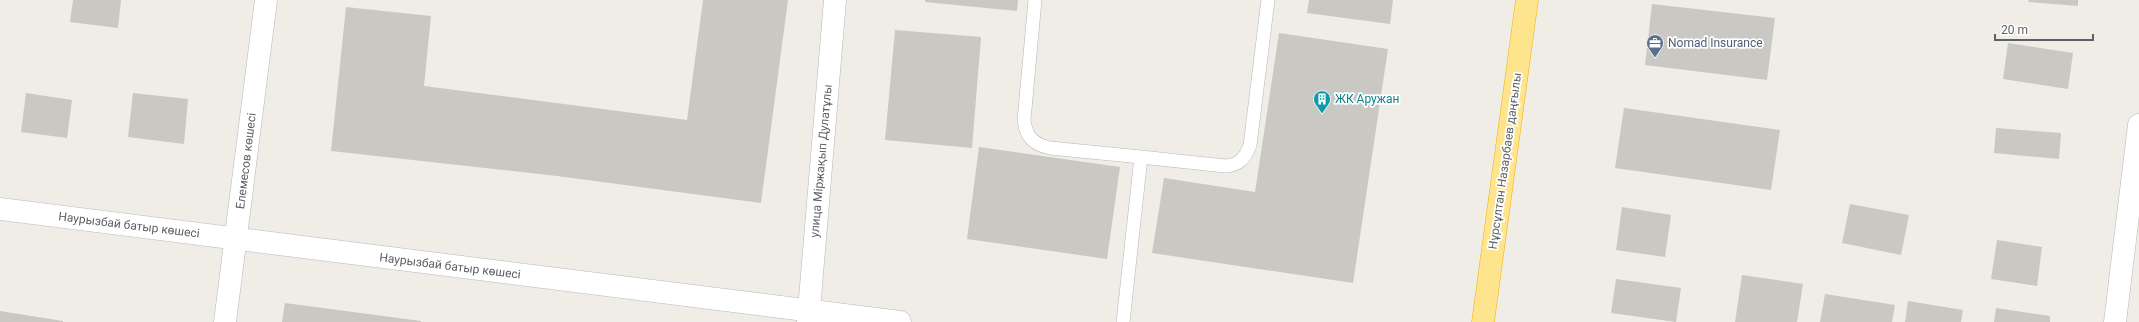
<svg xmlns="http://www.w3.org/2000/svg" width="2139" height="322" font-family="Roboto,sans-serif">
  <style>
    .building { fill: #cac8c2 }
    .lines { fill: none; stroke-linecap: round; stroke-linejoin: round }
    .lane-casing { stroke: #b5b7bc; stroke-width: 14 }
    .street-casing { stroke: #b5b7bc; stroke-width: 23 }
    .secondary-casing { stroke: #b6b9bf; stroke-width: 23 }
    .highway-casing { stroke: #f4af00; stroke-width: 23 }
    .lane { stroke: #fff; stroke-width: 13 }
    .street { stroke: #fff; stroke-width: 22 }
    .secondary { stroke: #fff; stroke-width: 22 }
    .highway { stroke: #fee58d; stroke-width: 22 }
    .labels { text-anchor: middle; stroke-width: 3.5; stroke-linejoin: round; paint-order: stroke }
    .service-label { font-size: 12px; fill: #4e5e75; stroke: #fff; text-anchor: start }
    .culture-label { font-size: 12px; fill: #0d838f; stroke: #fff; text-anchor: start }
    .street-label { font-size: 12px; fill: #5d6066; stroke: #fff }
  </style>
  <rect width="100%" height="100%" fill="#efede5"/>
  <path class="building" d="M73,0H121L118,28L70,22Z
    M703,0H788L761,203L557,176L331,151L346,7L431,16L424,86L687,120Z
    M925,0H1018L1017,11L925,2Z
    M1309,0H1393L1390,24L1307,13Z
    M2029,0H2078V6L2028,2Z
    M1652,4L1775,18L1767,80L1645,65Z
    M895,30L981,37L972,148L885,140Z
    M1279,33L1388,49L1353,283L1152,253L1164,178L1255,192Z
    M2008,43L2073,53L2068,89L2003,79Z
    M26,93L72,100L67,138L21,132Z
    M133,93L188,99L184,144L128,137Z
    M1624,108L1780,130L1771,190L1615,168Z
    M1996,128L2061,133L2059,159L1994,153Z
    M979,147L1120,167L1107,259L967,239Z
    M1850,204L1909,215L1901,255L1842,243Z
    M1622,207L1671,215L1665,257L1616,250Z
    M1997,240L2042,247L2037,286L1991,279Z
    M1742,275L1803,284L1797,322H1735Z
    M1616,279L1681,288L1676,322L1611,313Z
    M1825,294L1895,305L1892,322H1820Z
    M1908,301L1963,310L1961,322H1905Z
    M285,303L421,321V322H282Z
    M1996,308L2050,316V322H1994Z
    M0,311L63,321V322H0Z"/>
  <g class="lines">
    <g class="lane-casing">
      <path id="lane" d="M1035,0L1024,120C1026,137 1033,144 1050,148L1141,157
        M1123,322L1141,157L1225,166C1239,165 1245,159 1250,145L1268,0"/>
    </g>
    <g class="street-casing">
      <path id="street" d="M225,322L266,0
        M808,322L835,0
        M2115,322L2139,125"/>
    </g>
    <g class="secondary-casing">
      <path id="secondary" d="M0,209L900,322"/>
    </g>
    <g class="highway-casing">
      <path id="highway" d="M1483,322L1527,0"/>
    </g>
    <use href="#lane" class="lane"/>
    <use href="#street" class="street"/>
    <use href="#secondary" class="secondary"/>
    <use href="#highway" class="highway"/>
  </g>
  <defs>
    <g id="office-pin" transform="scale(0.9)"><path d="M0 17L-7.5 6A9.5 9.5 0 1 1 7.5 6Z" fill="#5c6f8a" stroke="#fff"/><path d="M-6-3h4V-5.5h4V-3h4V5H-6ZM-1-4.5V-3h2v-1.5ZM-6 0V1H6V0Z" fill="#fff"/></g>
    <g id="building-pin" transform="scale(0.9)"><path d="M0 17L-7.5 6A9.5 9.5 0 1 1 7.5 6Z" fill="#0f9aa8" stroke="#fff"/><path d="M-4-6H4V6H1V3H-1V6H-4ZM-2.5-4.3h1.7v1.8h-1.7ZM.8-4.3h1.7v1.8H.8ZM-2.5-1h1.7V.8h-1.7ZM.8-1h1.7V.8H.8Z" fill="#fff"/></g>
  </defs>
  <g fill-rule="evenodd">
    <use href="#office-pin" x="1655" y="43"/>
    <use href="#building-pin" x="1322" y="99"/>
  </g>
  <g class="labels">
    <g class="service-label">
      <text x="1668" y="47">Nomad Insurance</text>
    </g>
    <g class="culture-label">
      <text x="1335" y="103">ЖК Аружан</text>
    </g>
    <g class="street-label">
      <text transform="translate(246 161) rotate(-83)" y="4">Елемесов көшесі</text>
      <text transform="translate(821 161) rotate(-85)" y="4">улица Міржақып Дулатұлы</text>
      <text transform="translate(1505 161) rotate(-82)" y="4">Нұрсұлтан Назарбаев даңғылы</text>
      <text transform="translate(129 225) rotate(7)" y="4">Наурызбай батыр көшесі</text>
      <text transform="translate(450 266) rotate(7)" y="4">Наурызбай батыр көшесі</text>
    </g>
  </g>
  <path d="M1995 34v6h98v-6" fill="none" stroke="#5d6066" stroke-width="2"/>
  <text x="2001" y="34" font-size="12" fill="#5d6066" stroke="#ffffff" stroke-width="3" paint-order="stroke">20 m</text>
</svg>
